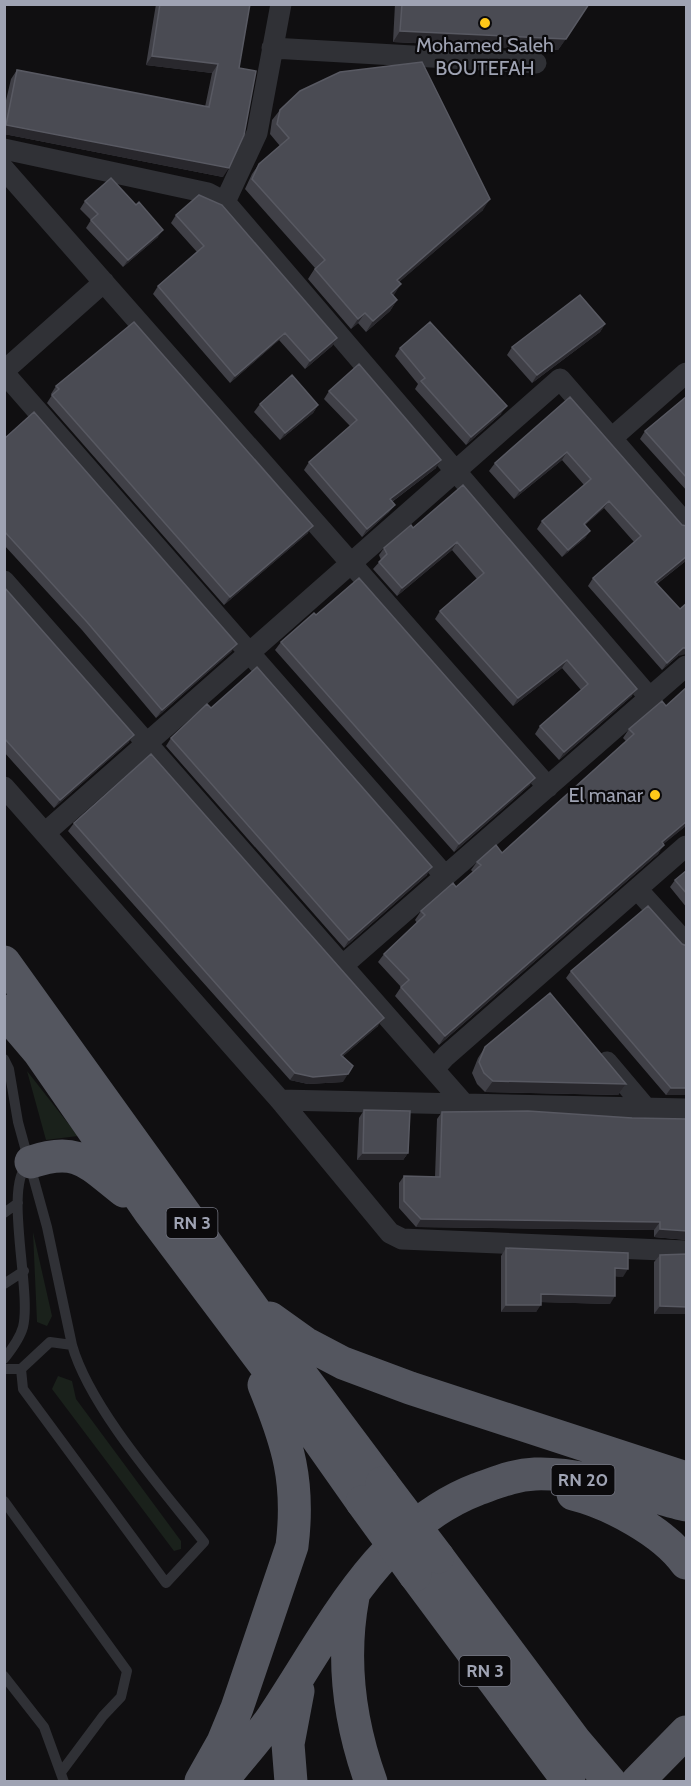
<svg xmlns="http://www.w3.org/2000/svg" width="691" height="1786" font-family="Cabin,sans-serif">
  <style>
    .green { fill: #1a211b }
    .lines { fill: none; stroke-linecap: round; stroke-linejoin: round }
    .service { stroke: #303136; stroke-width: 10 }
    .minor { stroke: #303136; stroke-width: 21 }
    .trunk { stroke: #54565f; stroke-width: 33 }
    .trunk-bridge { stroke: #54565f; stroke-width: 33 }
    .wall { fill: #404047 }
    .shaded-wall { fill: #29282d }
    .building { fill: #4a4b53; stroke: #585962; stroke-width: 1.5 }
    .poi-dot { fill: #ffc819; stroke: #0b0a0c; stroke-width: 2 }
    .labels { text-anchor: middle; stroke-width: 4.5; stroke-linejoin: round; paint-order: stroke }
    .shield { fill: #0b0a0c; stroke: #737581; stroke-width: 1.5 }
    .shield-label { font-size: 18px; font-weight: bold; fill: #9fa3b3 }
    .poi-label { font-size: 20px; fill: #9fa3b3; stroke: #0b0a0c }
  </style>
  <rect width="100%" height="100%" fill="#100f11"/>
  <path class="green" d="M27,1071L78,1136L46,1140Z
    M33,1232L52,1316L47,1326L37,1322Z
    M58,1376L72,1381L76,1399L181,1541V1549L174,1551L52,1389Z"/>
  <g class="lines">
    <path class="service" d="M4,1059L9,1069L18,1122L47,1227L72,1345L50,1342L21,1369H4
      M4,1213L18,1203
      M4,1284L24,1271
      M4,1359C12,1349 20,1338 23,1327C32,1291 3,1186 28,1164
      M21,1369L23,1389L166,1583L204,1542C162,1489 90,1408 72,1345
      M4,1501L127,1671L121,1697L103,1716L62,1771
      M4,1676L44,1727L64,1782"/>
    <path class="minor" d="M272,48L536,63
      M4,149L208,193L225,202L650,698
      M4,169L548,787
      M225,202L257,133L281,4
      M4,371L104,282
      M4,373L445,876
      M613,437L686,373
      M4,581L465,1105
      M4,787L280,1100L390,1233L402,1239L686,1251
      M45,833L560,379L686,524
      M637,889L686,943
      M341,967L686,666
      M607,1062L645,1107
      M434,1069L446,1056L686,846
      M280,1100L686,1109"/>
    <path class="trunk" d="M4,962L293,1364L382,1483
      M4,1011L39,1052L150,1212L274,1377L362,1502
      M31,1162C78,1146 88,1163 124,1191
      M270,1318L305,1343L343,1363L410,1388L686,1478
      M573,1494C610,1503 664,1532 686,1563
      M438,1557L576,1742L610,1782
      M415,1575L569,1782
      M353,1597C341,1661 349,1721 371,1782
      M201,1781L223,1742L237,1708L292,1546C300,1482 288,1443 264,1385
      M221,1782C238,1760 257,1740 272,1718C329,1633 378,1527 478,1489C498,1482 514,1475 535,1474C582,1472 641,1494 686,1505
      M291,1782L288,1744L298,1691
      M637,1782L686,1732"/>
    <path class="trunk-bridge" d="M382,1483L438,1557
      M362,1502L415,1575"/>
  </g>
  <path class="wall" d="M156,4H250L239,68L223,177L4,134V109L11,79L17,70L205,107L212,73L146,65Z
    M395,4H589L558,50L393,42Z
    M280,110L483,210L399,282L393,296L397,300L390,311L366,332L358,323L351,329L308,279L315,268L245,189L252,174L259,164L280,146L270,134L272,120Z
    M85,201L136,205L158,237L123,267L86,228L91,220L80,209Z
    M176,215L337,338L332,346L305,369L279,340L230,383L153,294L158,286L197,252L171,223Z
    M605,324L600,332L532,383L507,355L512,347Z
    M400,348L501,414L466,445L415,389L418,384L395,356Z
    M56,386L308,533L224,605L47,403L52,395L51,394Z
    M329,391L436,468L392,502L395,505L389,512L362,537L304,470L309,462L350,426L324,399Z
    M687,396V491L640,439L645,431Z
    M570,397L682,525L687,526V560L657,584L678,656L662,670L588,586L593,578L634,542L604,508L585,525L590,531L585,538L562,557L537,529L542,521L584,485L562,460L514,499L489,471L495,463Z
    M260,404L318,405L313,413L280,440L254,412Z
    M4,439L237,644L231,652L156,718L82,630L4,545Z
    M463,485L632,696L559,760L535,734L540,726L581,690L562,668L513,706L435,619L440,611L477,579L452,550L397,596L373,569L381,560L379,555L384,548L413,528Z
    M4,587L129,742L54,808L4,752Z
    M281,642L530,785L454,852L275,650Z
    M687,687V825L663,844L658,854L439,1045L395,996L401,987L378,962L384,954L417,923L415,920L421,911L456,887L473,872L471,870L477,862L502,853L626,741L623,738L629,729L666,706Z
    M211,708L427,875L344,948L166,746L171,738Z
    M74,823L378,1026L342,1057L343,1082L308,1084L290,1080L68,831Z
    M687,870V908L670,887L675,880Z
    M682,944L687,946V1094L685,1095H666L566,978L571,971Z
    M485,1047L626,1084L618,1095L485,1092L477,1084L472,1073L478,1058Z
    M364,1110L408,1153L403,1160H357L359,1118Z
    M442,1112L687,1119V1240L654,1237V1230L416,1227L399,1208V1183L404,1176L435,1177L437,1119Z
    M506,1248L623,1277L615,1276L610,1304L541,1302L536,1312H501V1256Z
    M660,1255L687,1314H654V1262Z"/>
  <path class="shaded-wall" d="M400,31L566,39L558,50L393,42Z
    M152,56L218,64L212,73L146,65Z
    M6,125L229,168L223,177L4,134V126Z
    M490,199L483,210L390,290L397,280Z
    M163,230L158,237L123,267L128,260Z
    M401,284L394,295L383,304L391,293Z
    M397,300L390,311L366,332L373,321Z
    M365,313L358,323L351,329L358,319Z
    M605,324L600,332L532,383L537,375Z
    M285,333L279,340L230,383L235,376Z
    M337,338L332,346L305,369L310,361Z
    M318,405L313,413L280,440L285,433Z
    M507,406L501,414L466,445L471,437Z
    M567,452L562,460L514,499L520,491Z
    M441,460L436,468L385,507L390,499Z
    M609,501L604,508L578,531L584,524Z
    M395,505L389,512L362,537L367,529Z
    M313,526L308,533L224,605L230,597Z
    M590,531L585,538L562,557L568,550Z
    M457,542L452,550L397,596L402,588Z
    M687,556V560L650,589L655,582Z
    M237,644L231,652L156,718L162,710Z
    M683,648H687V654L678,656L662,670L667,663Z
    M567,660L562,668L513,706L518,698Z
    M637,689L632,696L559,760L564,752Z
    M134,735L129,742L54,808L60,800Z
    M535,778L530,785L454,852L459,844Z
    M687,821V825L655,851L662,842Z
    M664,845L658,854L439,1045L445,1036Z
    M432,867L427,875L344,948L349,940Z
    M384,1018L378,1026L335,1063L341,1055Z
    M295,1073L348,1074L343,1082L308,1084L290,1080Z
    M493,1081L626,1084L618,1095L485,1092Z
    M671,1088H687V1094L685,1095H666Z
    M363,1153H408L403,1160H357Z
    M421,1219L660,1222L654,1230L416,1227Z
    M660,1229L687,1231V1240L654,1237Z
    M615,1268L628,1269L623,1277L610,1276Z
    M541,1294L615,1296L610,1304L536,1302Z
    M506,1305H541L536,1312H501Z
    M660,1306L687,1307V1314H654Z"/>
  <path class="building" d="M160,4H250L239,68L256,71L244,135L229,168L6,125L17,70L209,107L218,64L152,56Z
    M402,4H589L566,39L400,31Z
    M422,62L490,199L397,280L401,284L391,293L397,300L373,321L365,313L358,319L315,269L325,260L252,179L259,164L289,138L277,124L280,110L300,91L340,72Z
    M111,178L136,205L139,202L163,230L128,260L91,220L98,214L85,201Z
    M199,195L222,205L337,338L310,361L285,333L235,376L158,286L204,246L176,215Z
    M580,295L605,324L537,375L512,347Z
    M134,322L313,526L230,597L52,395L59,389L56,386Z
    M430,322L507,406L471,437L421,381L425,378L400,348Z
    M359,364L441,460L390,499L395,505L367,529L309,462L357,420L329,391Z
    M292,375L318,405L285,433L260,404Z
    M687,396V478L645,431Z
    M570,397L682,525L687,526V556L655,582L680,609L687,603V648H683L667,663L593,578L641,536L609,501L584,524L590,531L568,550L542,521L591,479L567,452L520,491L495,463Z
    M34,412L237,644L162,710L87,622L4,531V439Z
    M463,485L637,689L564,752L540,726L588,684L567,660L518,698L440,611L484,573L457,542L402,588L379,562L387,554L384,548L411,525L413,528Z
    M359,578L535,778L459,844L281,642L314,613L316,615Z
    M4,587L134,735L60,800L4,738Z
    M257,667L432,867L349,940L171,738L207,704L211,708Z
    M687,687V821L662,842L664,845L445,1036L401,987L409,980L384,954L425,915L421,911L453,883L456,887L481,865L477,862L496,845L502,853L634,734L629,729L662,701L666,706Z
    M151,754L384,1018L341,1055L353,1066L348,1074L313,1077L295,1073L74,823Z
    M687,870V894L675,880Z
    M648,906L682,944L687,946V1088H671L571,971Z
    M550,993L626,1084L493,1081L484,1073L479,1062L485,1047Z
    M364,1110L410,1111L408,1153H363Z
    M528,1111L632,1118L687,1119V1231L660,1229V1222L421,1219L404,1201V1176L440,1177L442,1112Z
    M506,1248L628,1253V1269L615,1268V1296L541,1294V1305H506Z
    M687,1254V1307L660,1306V1255Z"/>
  <g class="poi-dot">
    <circle cx="485" cy="23" r="6"/>
    <circle cx="655" cy="795" r="6"/>
  </g>
  <g class="labels">
    <g class="shield">
      <rect x="166.5" y="1208" width="51" height="30" rx="4.5"/>
      <rect x="551.5" y="1465" width="63" height="30" rx="4.5"/>
      <rect x="459.5" y="1656" width="51" height="30" rx="4.5"/>
    </g>
    <g class="shield-label">
      <text x="192" y="1229">RN 3</text>
      <text x="583" y="1486">RN 20</text>
      <text x="485" y="1677">RN 3</text>
    </g>
    <g class="poi-label">
      <text x="485" y="52">Mohamed Saleh<tspan x="485" dy="23">BOUTEFAH</tspan></text>
      <text x="643" y="802" text-anchor="end">El manar</text>
    </g>
  </g>
  <rect width="691" height="1786" fill="none" stroke="#9fa3b3" stroke-width="12"/>
</svg>
